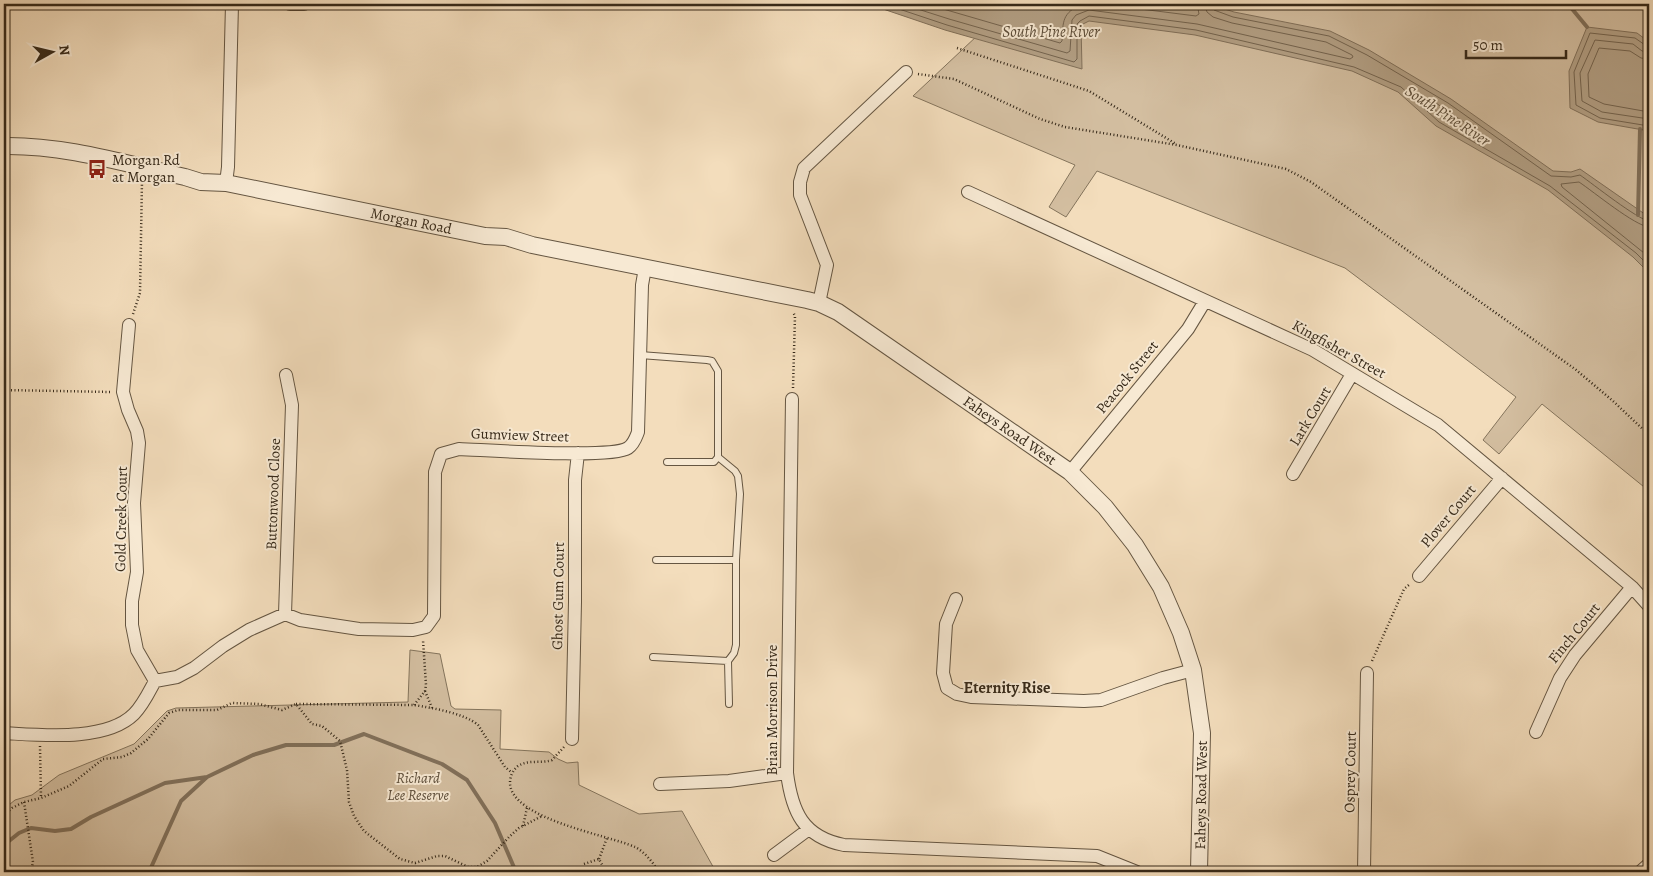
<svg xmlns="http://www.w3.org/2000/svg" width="1653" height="876" font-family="Alegreya,serif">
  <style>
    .green { fill: #d3bea0; stroke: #84745c }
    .water { fill: #b3a085; stroke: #81705a }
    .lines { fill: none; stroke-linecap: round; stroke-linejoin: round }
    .shore { stroke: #74644f; stroke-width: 1 }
    .stream { stroke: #81705a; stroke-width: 4 }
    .service-casing { stroke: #655642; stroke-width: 8 }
    .minor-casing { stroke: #655642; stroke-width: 14 }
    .tertiary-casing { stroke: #655642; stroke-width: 18 }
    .path { stroke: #362919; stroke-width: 2.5; stroke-dasharray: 1 2.5; stroke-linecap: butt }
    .service { stroke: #f7e9d3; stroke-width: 6 }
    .minor { stroke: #f7e9d3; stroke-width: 12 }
    .tertiary { stroke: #f7e9d3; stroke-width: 16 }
    .labels { text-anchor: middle; stroke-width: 4; stroke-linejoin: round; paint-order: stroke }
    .poi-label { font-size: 15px; fill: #362919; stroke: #f7e9d3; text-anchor: start }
    .street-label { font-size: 15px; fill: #362919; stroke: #f7e9d3 }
    .park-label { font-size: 15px; font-style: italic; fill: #5d4e3b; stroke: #f7e9d3 }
    .water-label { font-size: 16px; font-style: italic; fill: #5c4d39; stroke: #f7e9d3 }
    .neighbourhood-label { font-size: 16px; font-weight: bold; fill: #362919; stroke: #f7e9d3 }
  </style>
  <rect width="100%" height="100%" fill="#f3ddbc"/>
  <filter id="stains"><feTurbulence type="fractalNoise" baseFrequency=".004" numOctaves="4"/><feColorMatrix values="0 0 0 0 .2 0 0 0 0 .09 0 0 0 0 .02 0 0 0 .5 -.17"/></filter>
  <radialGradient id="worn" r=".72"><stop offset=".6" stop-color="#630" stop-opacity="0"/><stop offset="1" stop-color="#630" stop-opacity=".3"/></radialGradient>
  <path class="green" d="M1011,4H1649V491L1542,404L1499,454L1483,440L1516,397L1345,268L1097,171L1066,217L1049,207L1075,165L913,96Z
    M410,650L440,654L451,706L455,709L501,710L500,749L549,752L558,759L567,763L578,762L579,785L639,814L682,811L716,872H4V809L15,800L32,795L59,775L134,744L167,711L176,708L408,702Z"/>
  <path class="water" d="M872,4H1209L1234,12L1330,31L1369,50L1451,99L1553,171L1571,172L1580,169L1649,217V273L1633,257L1548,190L1436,126L1398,92L1352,71L1195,35L1089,21L1081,25L1082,69L945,30L886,10Z
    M1587,27L1637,33L1649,42V131L1598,122L1570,108L1569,71Z"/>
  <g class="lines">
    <path class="shore" d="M884,4L947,25L1074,62L1077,59V24L1080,21L1089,16L1196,30L1354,67L1401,87L1439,122L1550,186L1636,253L1649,266
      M902,4L949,19L1067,53L1070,51L1072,20L1076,15L1089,10L1197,24L1350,59L1353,57L1352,55L1326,42L1232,23L1213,17L1207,12L1204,4
      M926,4L1060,43L1062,41C1063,21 1062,13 1082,4
      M1101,4L1196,16L1199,14L1197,4
      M1211,4L1214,10L1233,17L1329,36L1367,55L1448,103L1551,176L1571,177L1580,175C1593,184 1638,220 1649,221
      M1649,45H1645L1635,38L1590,33L1574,72L1576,105L1600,118L1649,126
      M1649,52L1642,51L1633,44L1595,40L1580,73L1582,101L1602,112L1649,119
      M1649,59L1641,58L1630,51L1599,48L1588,74L1589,97L1604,104L1649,112
      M1433,101L1474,129L1475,133H1472L1443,117L1430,105V102Z
      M1649,227C1635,226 1594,192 1579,182L1561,184L1562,187L1649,257"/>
    <path class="stream" d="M1568,4L1587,27
      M1638,215L1640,129
      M4,845L19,833L31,828L55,831L71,829L91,817L165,783L207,777
      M149,872L181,801L207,777L253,755L286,745H334L364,734L442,764L467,780L495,823L516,872"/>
    <g class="service-casing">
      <path id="service" d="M640,355L707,360L712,361L718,371V457L714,462H667
        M718,457L735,471L738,476L740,494L736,560V645L734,653L728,661L729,704
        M656,560H736
        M653,657L728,661"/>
    </g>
    <g class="minor-casing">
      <path id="minor" d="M290,4H304
        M226,183L228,167L232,4
        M968,192L1313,350L1438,425L1632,587L1649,606
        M819,303L827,265L800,195V182L804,168L906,72
        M129,325L123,392L128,410L137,431L139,443L134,503L137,572L132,601V625L137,650L155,681
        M792,399L787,773C792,812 803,837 844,845L1097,856L1137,872
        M1070,472L1188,329L1205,301
        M1293,474L1352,374
        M1419,576L1502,478
        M956,599L946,624L943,673L947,688L957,694L971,697L1084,701L1101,700L1163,678L1193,670
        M285,614L292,405L286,375
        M1536,732L1560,678L1575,655L1632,587
        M4,733C41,735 106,742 134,714C143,705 149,692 155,681L177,677L194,668L223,646L249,630L285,614L300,620L359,629L413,630L426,627L434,616L435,472L441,454L459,449C487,450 611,459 628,448C634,444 636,437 638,432L642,285L645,268
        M572,739L575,602V480L578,453
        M660,784L729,781L787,773
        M774,855L809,829
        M1364,872L1367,673
        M1640,872L1649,864"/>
    </g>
    <g class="tertiary-casing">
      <g id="tertiary">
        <path id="s1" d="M4,146C65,145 126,164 185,177L201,182L226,183L485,236L506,237L532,245L807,300L819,303L838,312L1070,472L1105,507L1135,545L1161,587L1181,633L1193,670L1202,733L1199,872"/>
      </g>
    </g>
    <path class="path" d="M957,48L1089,91L1176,144
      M918,74L954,79L1040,119L1065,127L1177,145L1286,169L1311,182L1575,369L1613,401L1649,435
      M133,314L140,293L142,181
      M793,388L795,316L793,312
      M4,390L111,392
      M1372,661L1404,589L1410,584
      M425,691L432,708
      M296,704L414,705C432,708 464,713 478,725L505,767L511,772
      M414,705L425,691L426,685L423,640
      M40,746L41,798
      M564,747L552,760C541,764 529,759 518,766C513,770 510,776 510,783C511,819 608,835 635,847C645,852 654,864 659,872
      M24,802L33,862L31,872
      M4,815L12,808L24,802L41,798L69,786L103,759L122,757L131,753L148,739L169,713L178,710H217L232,703L259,704L282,710L296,704L312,724L322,726L340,741L347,770L349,802L354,816L364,831L400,859L415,863L437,856H445L468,867H477L487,861L509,837L519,828L542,816
      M523,826L527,808
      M599,859L607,838
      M584,864L599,859L606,872"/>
    <use href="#service" class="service"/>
    <use href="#minor" class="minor"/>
    <use href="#tertiary" class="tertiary"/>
  </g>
  <defs>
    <g id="bus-bare" transform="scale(1.5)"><path d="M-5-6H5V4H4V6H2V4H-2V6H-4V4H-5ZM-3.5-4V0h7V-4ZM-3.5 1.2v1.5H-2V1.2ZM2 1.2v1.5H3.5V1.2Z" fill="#8f2418" stroke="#f7e9d3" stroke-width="2.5" paint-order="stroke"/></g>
  </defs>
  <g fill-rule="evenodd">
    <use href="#bus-bare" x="97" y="169"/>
  </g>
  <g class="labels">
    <g class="poi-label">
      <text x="112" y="165">Morgan Rd<tspan x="112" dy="17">at Morgan</tspan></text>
    </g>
    <g class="street-label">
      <text dy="5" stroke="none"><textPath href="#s1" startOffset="415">Morgan Road</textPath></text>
      <text transform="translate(1339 349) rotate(29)" y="5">Kingfisher Street</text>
      <text transform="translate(1127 377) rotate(-51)" y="5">Peacock Street</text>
      <text transform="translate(1310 416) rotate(-59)" y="5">Lark Court</text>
      <text dy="5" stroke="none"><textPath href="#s1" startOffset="1061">Faheys Road West</textPath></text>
      <text transform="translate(520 435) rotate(2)" y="5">Gumview Street</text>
      <text transform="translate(273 494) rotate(-88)" y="5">Buttonwood Close</text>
      <text transform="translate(1448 516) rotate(-50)" y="5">Plover Court</text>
      <text transform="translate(121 519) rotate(-89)" y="5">Gold Creek Court</text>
      <text transform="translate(558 596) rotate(-89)" y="5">Ghost Gum Court</text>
      <text transform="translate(1574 633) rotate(-51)" y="5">Finch Court</text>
      <text transform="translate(772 710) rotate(-90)" y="5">Brian Morrison Drive</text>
      <text transform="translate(1350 772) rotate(-89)" y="5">Osprey Court</text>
      <text transform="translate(1201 795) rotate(-89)" y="5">Faheys Road West</text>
    </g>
    <g class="park-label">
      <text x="418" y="783">Richard<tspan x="418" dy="17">Lee Reserve</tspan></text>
    </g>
    <g class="water-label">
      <text x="1051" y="37">South Pine River</text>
      <text transform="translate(1448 115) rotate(33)" y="6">South Pine River</text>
    </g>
    <g class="neighbourhood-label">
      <text x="1007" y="693">Eternity Rise</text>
    </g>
  </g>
  <rect width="1653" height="876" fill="none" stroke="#f3ddbc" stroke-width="20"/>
  <rect x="5" y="5" width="1643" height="866" fill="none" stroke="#362919" stroke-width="2.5"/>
  <rect x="10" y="10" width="1633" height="856" fill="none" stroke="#362919"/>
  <g transform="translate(52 52) rotate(82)" stroke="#f7e9d3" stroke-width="4" paint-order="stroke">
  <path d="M0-4L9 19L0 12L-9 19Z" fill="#362919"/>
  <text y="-8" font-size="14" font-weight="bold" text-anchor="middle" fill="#362919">N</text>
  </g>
  <path d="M1466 50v8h100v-8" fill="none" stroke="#362919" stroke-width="2.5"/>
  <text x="1473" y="50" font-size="15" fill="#362919" stroke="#f7e9d3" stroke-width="4" paint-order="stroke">50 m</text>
  <rect width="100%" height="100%" filter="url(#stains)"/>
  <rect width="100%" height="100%" fill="url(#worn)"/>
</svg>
